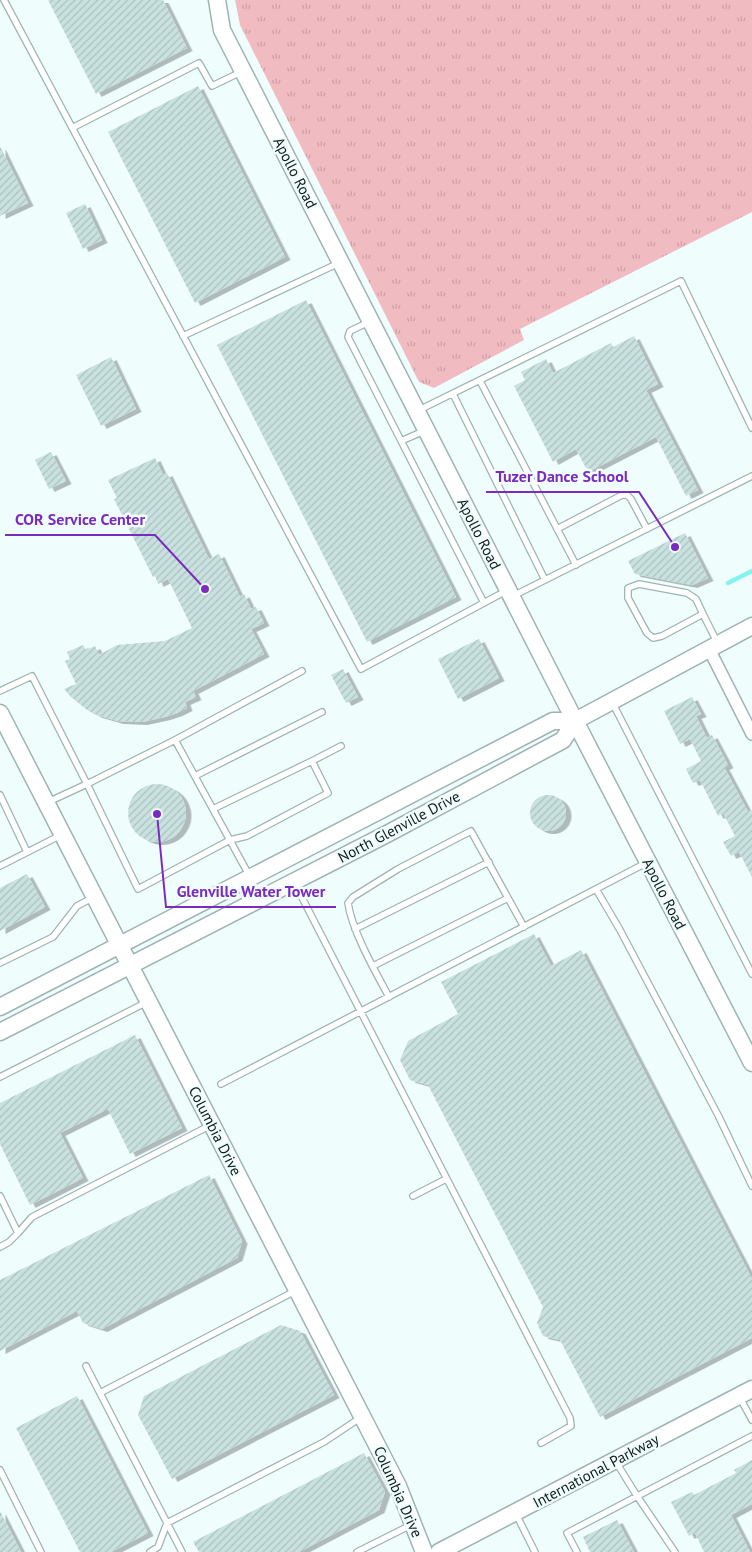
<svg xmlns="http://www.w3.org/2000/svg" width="752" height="1552" font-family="'PT Sans',sans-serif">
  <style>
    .grass { fill: url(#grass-tufts) }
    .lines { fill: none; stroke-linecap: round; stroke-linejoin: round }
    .stream { stroke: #84f3f0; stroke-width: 4.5 }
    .building { fill: url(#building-hatch); filter: url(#shadow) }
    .lane-casing { stroke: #9db4b3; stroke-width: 8 }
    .street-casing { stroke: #9db4b3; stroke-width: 14 }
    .secondary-casing { stroke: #9db4b3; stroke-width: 19 }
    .lane { stroke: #fff; stroke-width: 5.5 }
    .street { stroke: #fff; stroke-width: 11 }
    .secondary { stroke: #fff; stroke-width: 16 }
    .labels { text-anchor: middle; stroke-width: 5; stroke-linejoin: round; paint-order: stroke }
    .street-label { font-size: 15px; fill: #111a19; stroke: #effefd }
    .leader { fill: none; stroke: #7b2cbf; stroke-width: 2 }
    .callout-dot { fill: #7b2cbf; stroke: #effefd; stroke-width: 2 }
    .callout-label { font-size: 16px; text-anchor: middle; font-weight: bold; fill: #7b2cbf; stroke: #effefd; stroke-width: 5; stroke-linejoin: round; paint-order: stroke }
  </style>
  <defs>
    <pattern id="grass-tufts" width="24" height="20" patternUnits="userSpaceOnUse" patternTransform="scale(1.25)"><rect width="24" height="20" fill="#f1bbc2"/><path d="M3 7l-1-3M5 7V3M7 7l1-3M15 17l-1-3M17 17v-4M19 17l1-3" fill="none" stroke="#cea0a6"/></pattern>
    <pattern id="building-hatch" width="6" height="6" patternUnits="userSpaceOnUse" patternTransform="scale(1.25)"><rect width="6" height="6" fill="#c9e2e0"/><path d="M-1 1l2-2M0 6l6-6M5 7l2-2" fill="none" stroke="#acc1c0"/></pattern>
    <filter id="shadow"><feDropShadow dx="5.5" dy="3" stdDeviation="0" flood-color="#0004"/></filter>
  </defs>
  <rect width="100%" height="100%" fill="#effefd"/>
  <path class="grass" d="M235,0H752V212L520,329L524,340L434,388L419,382L240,25Z"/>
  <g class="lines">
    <path class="stream" d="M728,583L752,571"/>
  </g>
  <path class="building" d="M48,0H163L187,48L96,94Z
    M198,86L285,257L195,303L108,132Z
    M0,146L28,203L0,216Z
    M85,204L102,240L83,249L66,213Z
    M306,300L456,597L367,642L217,345Z
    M634,336L658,384L646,390L698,490L686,496L656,437L588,472L576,449L553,462L514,386L525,380L521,372L546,359L553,373L611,343L613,347Z
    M111,357L136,409L101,426L76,375Z
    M51,452L66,481L49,489L35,460Z
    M155,458L163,475L167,473L209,559L219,554L240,597L244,594L251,609L256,607L264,623L251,629L264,654L193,691L196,697L185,702L187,708L177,713L165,717L142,722L118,721L97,715L87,710L71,697L64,689L76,684L65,661L70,659L67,652L83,645L86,650L95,646L99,655L117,645L165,641L192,628L168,579L158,584L155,576L153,577L114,499L117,498L108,480Z
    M685,533L708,578L692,585L635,574L628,561Z
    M479,639L499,678L458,699L438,659Z
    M343,669L358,697L346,703L331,675Z
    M692,697L701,714L696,716L707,738L712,735L728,765L724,767L748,812L752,810V877L739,852L731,856L723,842L735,836L723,813L718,816L700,780L693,783L686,769L701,761L690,739L680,744L664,711Z
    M128 813a29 29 0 1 1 58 0a29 29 0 1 1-58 0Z
    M530 813a18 18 0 1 1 36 0a18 18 0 1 1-36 0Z
    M27,874L45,907L0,931V888Z
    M534,934L551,966L581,950L752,1279V1338L600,1417L560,1340L543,1336L537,1323L543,1307L428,1085L410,1080L400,1060L408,1041L458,1014L441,982Z
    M135,1035L182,1128L130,1154L108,1109L60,1133L83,1178L30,1205L0,1144V1103Z
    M209,1175L242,1241L237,1258L102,1329L83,1323L77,1311L0,1351V1280Z
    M281,1325L300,1331L334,1395L172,1479L138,1415L144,1396Z
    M77,1396L148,1533L111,1552H80L16,1428Z
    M364,1453L385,1492L379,1510L299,1552H199L193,1542Z
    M752,1460V1504L731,1515L750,1552H704L695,1533L689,1536L671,1502L692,1492L694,1495L736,1473L734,1470Z
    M0,1511L21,1552H0Z
    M617,1520L634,1552H590L583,1537Z"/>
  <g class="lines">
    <g class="lane-casing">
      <path id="lane" d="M4,0L361,669L506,591
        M72,128L199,63L212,86L241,72
        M369,322L350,331L348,337L484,603
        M183,336L339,263
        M480,381L576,565
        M453,394L545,580
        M417,411L681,281L752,428
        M401,441L424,431
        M557,529L622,495H627L631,499L647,529
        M639,584L687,593L696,599L703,614L662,636L653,638L647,633L628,598V588Z
        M513,596L752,476
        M703,614L717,642
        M0,691L32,676L87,784L175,740
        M612,702L752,974
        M195,776L322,712
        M0,795L27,852
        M48,802L87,784L138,889L230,840L247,836L328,793L312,761L341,746
        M213,809L312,761
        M0,866L61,835
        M249,875L175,740L302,671
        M295,884L570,1418L571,1426L541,1443
        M596,889L620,930L718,1115L752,1186
        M355,929L489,862
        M0,963L53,937L77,906L94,897
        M373,966L508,898
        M389,997C375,971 352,931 348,903L353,897L398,869L471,831L524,927
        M0,1077L147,1002
        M221,1084L646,863
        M0,1196L18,1233L32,1217L211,1125
        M413,1196L446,1179
        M0,1247L9,1242L18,1233
        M86,1366L182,1552
        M100,1393L295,1291
        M740,1398L752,1420
        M616,1462L637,1496L675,1552
        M0,1470L41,1552
        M516,1514L535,1552
        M150,1552L158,1547L167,1523L324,1442L360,1418
        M357,1552L411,1525
        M577,1552L567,1533L752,1436"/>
    </g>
    <g class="street-casing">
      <path id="street" d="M709,649L752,734"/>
    </g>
    <g class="secondary-casing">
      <path id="secondary" d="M217,0L222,30L575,721L752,1063
        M0,713L398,1486L424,1552
        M0,1007L553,721H575L752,626
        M0,1032L387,834L563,740L575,721
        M439,1552L752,1389"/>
    </g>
    <use href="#lane" class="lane"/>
    <use href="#street" class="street"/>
    <use href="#secondary" class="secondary"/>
  </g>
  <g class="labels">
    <g class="street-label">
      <text transform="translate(295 173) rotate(63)" y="5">Apollo Road</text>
      <text transform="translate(479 534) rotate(63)" y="5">Apollo Road</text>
      <text transform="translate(399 827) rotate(-28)" y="5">North Glenville Drive</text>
      <text transform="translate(664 894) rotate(63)" y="5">Apollo Road</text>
      <text transform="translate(215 1131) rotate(63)" y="5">Columbia Drive</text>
      <text transform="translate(596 1471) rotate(-28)" y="5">International Parkway</text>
      <text transform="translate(398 1492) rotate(66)" y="5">Columbia Drive</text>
    </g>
  </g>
  <path class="leader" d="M675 547L639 492H486M205 589L155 535H5M157 814L166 907H336"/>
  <g class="callout-dot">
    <circle cx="675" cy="547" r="5"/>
    <circle cx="205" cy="589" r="5"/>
    <circle cx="157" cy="814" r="5"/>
  </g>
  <g class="callout-label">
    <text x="562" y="482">Tuzer Dance School</text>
    <text x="80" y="525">COR Service Center</text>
    <text x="251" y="897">Glenville Water Tower</text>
  </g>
</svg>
